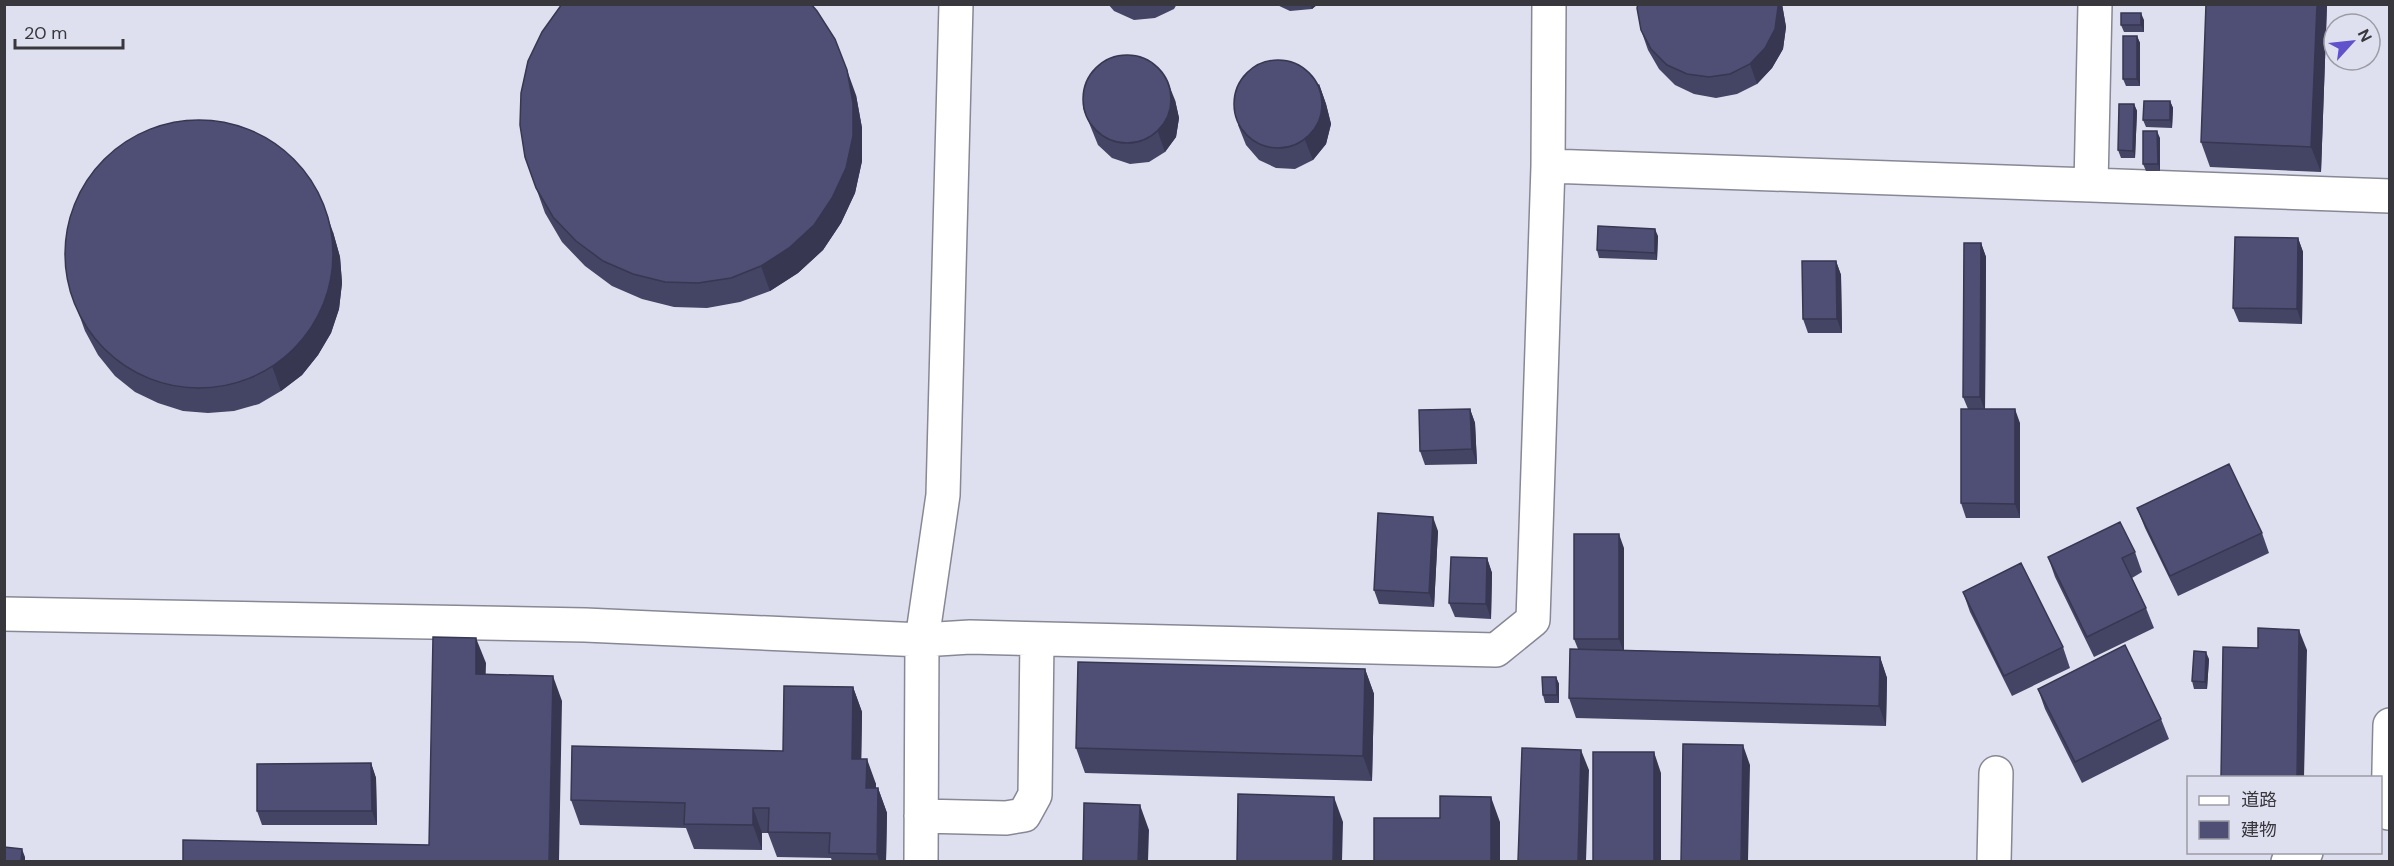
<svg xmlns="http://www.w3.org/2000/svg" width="2394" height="866" font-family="'DM Sans','Noto Sans JP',sans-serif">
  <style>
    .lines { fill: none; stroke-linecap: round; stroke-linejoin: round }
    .minor-casing { stroke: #878895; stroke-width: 36 }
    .minor { stroke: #fff; stroke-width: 33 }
    .wall { fill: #444465 }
    .shaded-wall { fill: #373752 }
    .building { fill: #4f4f75; stroke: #373752; stroke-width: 1.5 }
  </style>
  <rect width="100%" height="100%" fill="#dfe0ef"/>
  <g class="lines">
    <g class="minor-casing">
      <path id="minor" d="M1549,4L1548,166L2091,185L2095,4
        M2091,185L2390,196
        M4,614L585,625L922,640L970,637L1496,650L1533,620L1548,166
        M2388,813L2390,725
        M921,816L1006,818L1024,815L1035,795L1037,639
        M921,862L922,640L943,495L956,4
        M1994,862L1996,773
        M2288,862L2306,852"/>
    </g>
    <use href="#minor" class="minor"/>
  </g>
  <path class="wall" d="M1108,4H1177L1174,9L1155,18L1134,20L1114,11Z
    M1275,4H1318L1312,9L1290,11Z
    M1638,4H1782L1786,27L1783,49L1772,68L1757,84L1737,94L1716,98L1694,94L1675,85L1659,69L1648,50L1641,30Z
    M2327,4L2321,172L2210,167L2201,142Z
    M2144,20V32H2124L2121,25Z
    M2137,36L2140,43V86H2126L2123,79Z
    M1319,84L1326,104L1331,124L1326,144L1313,160L1295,169L1276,168L1259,160L1246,145L1238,125Z
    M856,95L862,128V161L855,193L841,223L823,250L798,273L770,291L740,302L707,308L674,307L642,299L612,286L585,266L562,242L545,213L525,157Z
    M1175,100L1179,118L1176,137L1165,152L1149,162L1130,164L1112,158L1098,145L1083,108Z
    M2170,101L2173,108L2172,128L2146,127L2143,120Z
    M2134,104L2137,111L2135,158H2121L2118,150Z
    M2160,138V171H2146L2143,164Z
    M333,232L340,257L342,283L339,309L331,333L318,355L302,375L281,391L259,404L234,411L208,413L183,411L158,403L135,392L115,376L98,355L85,331L76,306Z
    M1658,236L1657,260L1599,258L1597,250Z
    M2298,238L2303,252L2302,324L2239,322L2233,308Z
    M1981,243L1986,257L1985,409L2020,423V518H1966L1961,503L1968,409L1963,397Z
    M1836,261L1841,275L1842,333H1808L1803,319Z
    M1470,409L1475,423L1477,464L1425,465L1420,451Z
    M2137,508L2262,533L2269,553L2178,596L2145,528Z
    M1438,531L1434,607L1379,604L1374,590Z
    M1624,548V650L1880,657L1887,678L1886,726L1576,718L1569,698L1578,649L1574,639Z
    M2135,552L2142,572L2132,578L2146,608L2154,628L2094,657L2055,577L2048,557Z
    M1487,558L1492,573L1491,619L1455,617L1449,603Z
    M1963,592L2063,647L2070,668L2012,696L1970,612Z
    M2209,659L2207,689H2194L2192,681Z
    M1365,669L1374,694L1372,781L1085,773L1076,748Z
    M1556,677L1559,684V703H1545L1543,695Z
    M853,687L862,712L861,759L876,784V788H878L887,813L886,861H832L831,858L777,857L768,833H762V850L694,849L686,828L580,825L571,800L783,751Z
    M2038,689L2161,719L2169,739L2082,783L2045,709Z
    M371,763L376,778L377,825H262L257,811Z"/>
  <path class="shaded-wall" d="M1310,4H1318L1312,9Z
    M1778,4H1782L1786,27L1783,49L1772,68L1757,84L1750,64Z
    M2317,4H2327L2321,172L2311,147Z
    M2141,13L2144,20V32L2141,25Z
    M2137,36L2140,43V86L2137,79Z
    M847,70L856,95L862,128V161L855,193L841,223L823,250L798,273L770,291L761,266Z
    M1167,80L1175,100L1179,118L1176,137L1165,152L1158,132Z
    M1319,84L1326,104L1331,124L1326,144L1313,160L1305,140Z
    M2170,101L2173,108L2172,128L2170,120Z
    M2134,104L2137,111L2135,158L2133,151Z
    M2157,131L2160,138V171L2158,164Z
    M324,207L333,232L340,257L342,283L339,309L331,333L318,355L302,375L281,391L272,366Z
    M1655,229L1658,236L1657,260L1655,253Z
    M2298,238L2303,252L2302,324L2297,309Z
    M1981,243L1986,257L1985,411L1980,397Z
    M1836,261L1841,275L1842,333L1837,319Z
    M1470,409L1475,423L1477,464L1472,449Z
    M2015,409L2020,423V518L2015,504Z
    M1433,517L1438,531L1434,607L1429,593Z
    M1619,534L1624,548V653L1619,639Z
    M1487,558L1492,573L1491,619L1486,604Z
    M2299,630L2307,650L2304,777H2297Z
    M476,638L486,663L485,699L476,674Z
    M2206,652L2209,659L2207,689L2205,682Z
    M1880,657L1887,678L1886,726L1879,706Z
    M1365,669L1374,694L1372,781L1363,756Z
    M553,676L562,701L559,861H549Z
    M1556,677L1559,684V703L1557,695Z
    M853,687L862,712L861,784L852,759Z
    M1743,745L1750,765L1748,861H1741Z
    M1581,750L1589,770L1586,861H1578Z
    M1654,752L1661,773V861H1654Z
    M867,759L876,784V813L866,788Z
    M371,763L376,778L377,825L372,811Z
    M878,788L887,813L886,861H879L877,854Z
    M1334,797L1343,822L1342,861H1333Z
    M1491,797L1500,822V861H1491Z
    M1140,805L1149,830L1148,861H1138Z
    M753,808L762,833V850L753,825Z
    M22,849L25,857V861H21Z"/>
  <path class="building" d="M562,4H811L817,11L835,39L847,70L853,103V136L846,168L832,198L814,225L789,248L761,266L731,278L698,283L665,282L633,274L603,261L576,241L553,217L536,188L525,157L520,125L521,93L528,61L542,32Z
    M1638,4H1778V7L1775,29L1765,48L1750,64L1730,74L1709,77L1687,74L1667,65L1651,49L1641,30L1637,8Z
    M2206,4H2317L2311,147L2201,142Z
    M2121,13H2141V25H2121Z
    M2123,36H2137V79H2123Z
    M1083 99a44 44 0 1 1 88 0a44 44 0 1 1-88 0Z
    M1234 104a44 44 0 1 1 88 0a44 44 0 1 1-88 0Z
    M2144,101H2170V120H2143Z
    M2119,104H2134L2133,151L2118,150Z
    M65 254a134 134 0 1 1 268 0a134 134 0 1 1-268 0Z
    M2143,131H2157L2158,164H2143Z
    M1598,226L1655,229V253L1597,250Z
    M2235,237L2298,238L2297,309L2233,308Z
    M1964,243H1981L1980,397H1963Z
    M1802,261H1836L1837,319H1803Z
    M1470,409L1472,449L1420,451L1419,410Z
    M1961,409H2015V504L1961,503Z
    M2229,464L2262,533L2170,576L2137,508Z
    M1378,513L1433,517L1429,593L1374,590Z
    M2120,522L2135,552L2122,558L2146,608L2087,637L2048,557Z
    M1574,534H1619V639H1574Z
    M1451,557L1487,558L1486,604L1449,603Z
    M2021,563L2063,647L2004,676L1963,592Z
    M2258,628L2299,630L2297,777H2221L2223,647L2258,648Z
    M433,637L476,638V674L553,676L549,861H183V840L429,845Z
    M2125,645L2161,719L2075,762L2038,689Z
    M1570,649L1880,657L1879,706L1569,698Z
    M2194,651L2206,652L2205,682L2192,681Z
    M1078,662L1365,669L1363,756L1076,748Z
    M1542,677H1556L1557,695H1543Z
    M784,686L853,687L852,759H867L866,788H878L877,854L829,853L830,833L768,832L769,808H753V825L684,824L685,803L571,800L572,746L783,751Z
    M1683,744L1743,745L1741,861H1681Z
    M1522,748L1581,750L1578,861H1518Z
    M1593,752H1654V861H1593Z
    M371,763L372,811H257V764Z
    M1238,794L1334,797L1333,861H1237Z
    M1440,796L1491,797V861H1374V818H1440Z
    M1084,803L1140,805L1138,861H1083Z
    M4,847L22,849L21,861H4Z"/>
  <rect width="2394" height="866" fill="none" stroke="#37373d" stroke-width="12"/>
  <rect x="2187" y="776" width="195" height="78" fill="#dfe0ef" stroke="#9c9ca8" stroke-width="1.5"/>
  <rect x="2199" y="796" width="30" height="9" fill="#ffffff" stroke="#9c9ca8" stroke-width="1.5"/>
  <text x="2241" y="806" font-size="18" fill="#37373d">道路</text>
  <rect x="2199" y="821" width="30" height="18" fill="#4f4f75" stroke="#9c9ca8" stroke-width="1.5"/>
  <text x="2241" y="836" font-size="18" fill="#37373d">建物</text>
  <g transform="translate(2352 42) rotate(63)"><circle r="28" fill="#dfe0ef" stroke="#9c9ca8" stroke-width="1.5"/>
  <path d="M0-4.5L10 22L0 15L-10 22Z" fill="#6052ca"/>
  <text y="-9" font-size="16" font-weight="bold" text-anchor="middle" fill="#37373d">N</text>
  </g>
  <path d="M15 39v9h108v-9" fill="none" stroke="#37373d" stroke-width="3"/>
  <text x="24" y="39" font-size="18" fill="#37373d" stroke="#dfe0ef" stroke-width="4.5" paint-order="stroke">20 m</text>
</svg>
